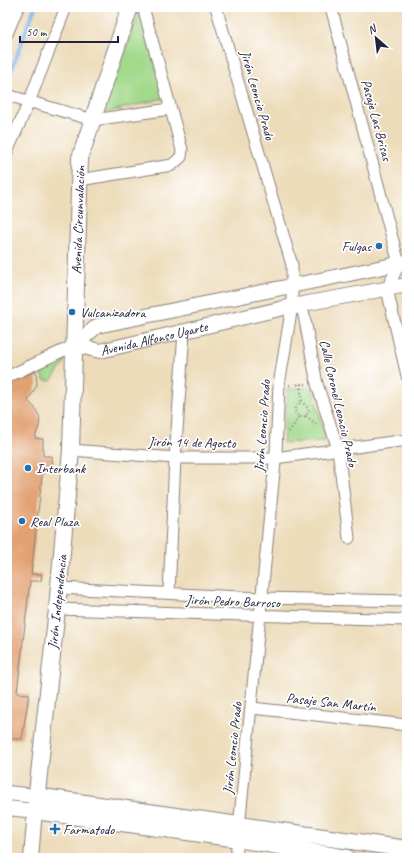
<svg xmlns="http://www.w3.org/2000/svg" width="414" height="865" font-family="Caveat,sans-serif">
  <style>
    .green { fill: #a2d98b; stroke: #627e63 }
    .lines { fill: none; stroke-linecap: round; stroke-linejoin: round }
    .stream { stroke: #81b6ef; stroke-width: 4 }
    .building { fill: #e2a172 }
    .minor-casing { stroke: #887f7a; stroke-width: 13 }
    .tertiary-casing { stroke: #887f7a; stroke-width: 16 }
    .secondary-casing { stroke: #887f7a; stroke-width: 18 }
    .path { stroke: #887f7a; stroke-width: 2.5; stroke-dasharray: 1 3; stroke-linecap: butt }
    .minor { stroke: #fff; stroke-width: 11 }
    .tertiary { stroke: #fff; stroke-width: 14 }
    .secondary { stroke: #fff; stroke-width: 16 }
    .poi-dot { fill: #1f6fb2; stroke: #fff; stroke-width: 1.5 }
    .labels { text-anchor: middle; stroke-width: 3.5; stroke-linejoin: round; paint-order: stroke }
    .street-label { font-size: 14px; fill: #22223b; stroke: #fff }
    .poi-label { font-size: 14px; fill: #22223b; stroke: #fff; text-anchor: start }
  </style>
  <rect width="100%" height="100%" fill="#fff"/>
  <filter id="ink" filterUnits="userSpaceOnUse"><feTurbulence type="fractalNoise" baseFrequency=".025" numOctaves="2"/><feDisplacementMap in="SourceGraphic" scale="8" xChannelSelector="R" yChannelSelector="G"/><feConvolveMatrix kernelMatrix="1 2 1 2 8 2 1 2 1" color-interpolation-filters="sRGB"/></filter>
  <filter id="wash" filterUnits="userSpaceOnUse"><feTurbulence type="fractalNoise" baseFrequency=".012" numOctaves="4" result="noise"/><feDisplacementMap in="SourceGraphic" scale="16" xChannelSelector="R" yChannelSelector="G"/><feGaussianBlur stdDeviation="0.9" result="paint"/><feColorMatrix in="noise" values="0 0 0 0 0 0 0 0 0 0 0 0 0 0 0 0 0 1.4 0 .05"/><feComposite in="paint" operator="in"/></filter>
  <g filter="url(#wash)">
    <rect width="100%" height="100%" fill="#eddcba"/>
    <path class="green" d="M140,12L168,97L100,114Z
      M64,358V363L51,381L44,380L39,369Z
      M312,387L326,441L283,443L288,389Z"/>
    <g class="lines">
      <path class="stream" d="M7,82L35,7"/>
    </g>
    <g id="blocks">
      <path class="building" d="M36,371L37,385L28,401L35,408L40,418L39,426L35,438L43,439V456H52L53,468H43L31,574H42L41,581H30L17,693L29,694L22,739H7V383Z"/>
    </g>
  </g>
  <g filter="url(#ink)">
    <use href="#blocks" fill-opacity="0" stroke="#887f7a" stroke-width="1"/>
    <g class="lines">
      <g class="minor-casing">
        <path id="minor" d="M216,7L292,265V306L279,385L276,452L236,858
          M331,7L399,264L387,289L407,376
          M7,34L18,7
          M7,95L93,120L170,109
          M7,152L29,102L66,7
          M79,180L172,165L181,157L182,150L143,7
          M292,306L302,310L304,315L317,384L338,449L349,538
          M7,377L75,345
          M71,450L175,458H275L407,440
          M59,588L261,598L407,601
          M169,593L175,458L184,332
          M57,609L407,620
          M252,708L407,725"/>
      </g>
      <g class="tertiary-casing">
        <g id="tertiary">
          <path d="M75,345L97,326L407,262"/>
          <path id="s1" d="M75,345L100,351L292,306L407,285"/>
          <path d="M7,793L36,796"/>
          <path d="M7,808L35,811L31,858"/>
        </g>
      </g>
      <g class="secondary-casing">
        <path id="secondary" d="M130,7L80,158L71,450L57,609L35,811L238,839L347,858
          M36,796L407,849"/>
      </g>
      <path class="path" d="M300,384L302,402L297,404L294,410L299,417L306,416L309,409L302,402
        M289,385L306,384
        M306,416L318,426
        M289,432L299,417"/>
      <use href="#minor" class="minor"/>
      <use href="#tertiary" class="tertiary"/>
      <use href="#secondary" class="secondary"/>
    </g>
  </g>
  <g class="poi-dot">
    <circle cx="379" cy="246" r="4"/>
    <circle cx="72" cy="312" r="4"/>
    <circle cx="28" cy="468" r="4"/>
    <circle cx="22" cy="521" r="4"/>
    <path d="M53 823h4v4h4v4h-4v4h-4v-4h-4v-4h4z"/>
  </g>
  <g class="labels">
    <g class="street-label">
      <text transform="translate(258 95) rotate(74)" y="5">Jirón Leoncio Prado</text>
      <text transform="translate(377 120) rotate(75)" y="5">Pasaje Las Brisas</text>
      <text transform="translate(78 220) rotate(-88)" y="5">Avenida Circunvalación</text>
      <text dy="5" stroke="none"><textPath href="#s1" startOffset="81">Avenida Alfonso Ugarte</textPath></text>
      <text transform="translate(339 403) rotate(77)" y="5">Calle Coronel Leoncio Prado</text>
      <text transform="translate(262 426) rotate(-86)" y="5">Jirón Leoncio Prado</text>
      <text transform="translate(192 442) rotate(1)" y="5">Jirón 14 de Agosto</text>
      <text transform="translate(233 601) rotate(2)" y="5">Jirón Pedro Barroso</text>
      <text transform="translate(57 602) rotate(-84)" y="5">Jirón Independencia</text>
      <text transform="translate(331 702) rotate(6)" y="5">Pasaje San Martín</text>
      <text transform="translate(232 748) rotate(-84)" y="5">Jirón Leoncio Prado</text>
    </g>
    <g class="poi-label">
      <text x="371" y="251" text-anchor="end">Fulgas</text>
      <text x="80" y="317">Vulcanizadora</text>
      <text x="36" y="473">Interbank</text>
      <text x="30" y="526">Real Plaza</text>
      <text x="63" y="834">Farmatodo</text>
    </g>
  </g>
  <rect width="414" height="865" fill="none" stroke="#fff" stroke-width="24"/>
  <g transform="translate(376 38) rotate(332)" stroke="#ffffff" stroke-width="3" paint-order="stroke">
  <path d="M0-3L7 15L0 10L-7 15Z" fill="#22223b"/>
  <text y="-6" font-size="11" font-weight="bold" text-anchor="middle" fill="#22223b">N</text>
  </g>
  <path d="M20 36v6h98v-6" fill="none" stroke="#22223b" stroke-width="2"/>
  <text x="26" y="36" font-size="12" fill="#22223b" stroke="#ffffff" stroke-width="3" paint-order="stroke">50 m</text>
</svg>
